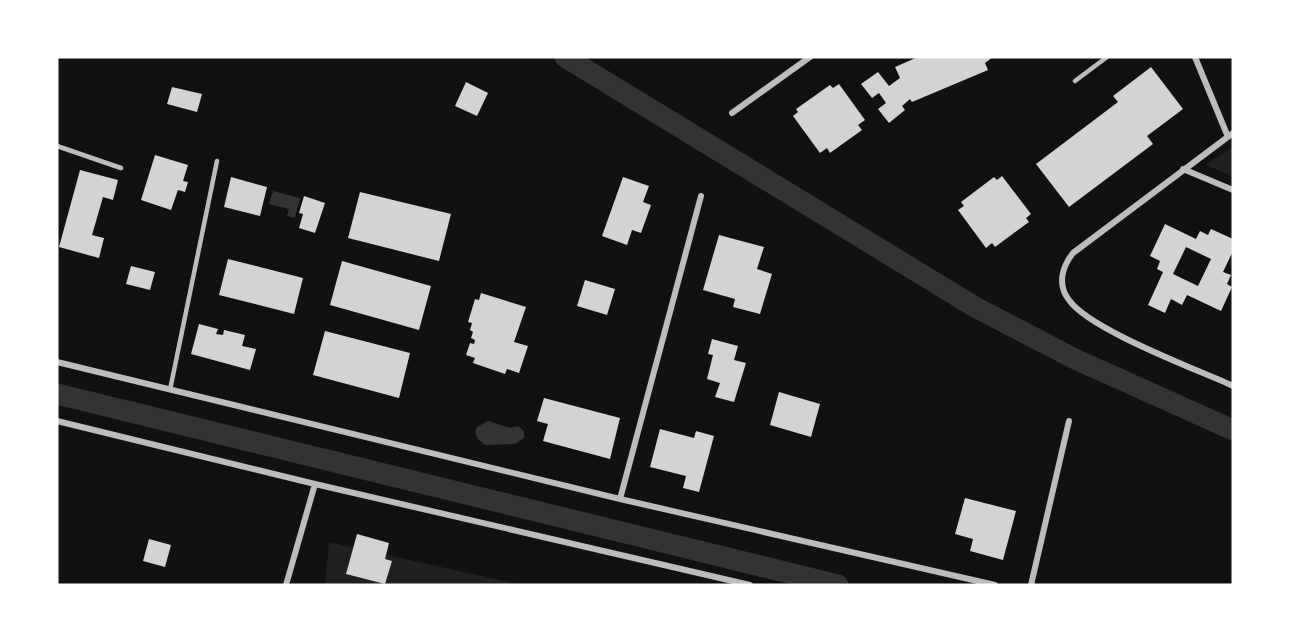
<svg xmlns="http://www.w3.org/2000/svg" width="1290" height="642" font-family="Rubik,sans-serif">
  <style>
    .green { fill: #202020 }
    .water { fill: #333 }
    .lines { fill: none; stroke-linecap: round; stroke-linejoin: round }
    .canal { stroke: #333; stroke-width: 21 }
    .building { fill: #d3d3d3; fill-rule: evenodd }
    .service { stroke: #bcbcbc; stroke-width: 4.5 }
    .minor { stroke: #bcbcbc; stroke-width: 6 }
  </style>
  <rect width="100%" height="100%" fill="#111"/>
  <path class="green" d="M1233,147V177L1206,165Z
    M329,542L522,585H325Z"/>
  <path class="water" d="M273,191L300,198L295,218L287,216L289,209L269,204Z
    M488,421L510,428L518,426L524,431V438L515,444L485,445L478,439L475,432L477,427Z"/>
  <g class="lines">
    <path class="canal" d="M565,57L975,307L1075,359L1233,430
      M57,394L838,585"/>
  </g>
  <path class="building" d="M918,57H993L985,63L988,70L912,102L910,99L902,106L905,110L889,123L878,109L886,103L879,93L872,98L861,84L878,72L889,86L900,78L895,67Z
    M1151,67L1183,109L1147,136L1153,144L1069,207L1036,164L1118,102L1113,96Z
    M466,82L488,93L477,116L455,106Z
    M839,84L865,120L858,125L862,130L830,153L827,148L820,153L793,116L798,112L796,109L830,85L833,88Z
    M172,87L202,94L197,112L167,104Z
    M155,155L188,165L183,181L188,182L185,192L178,190L171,210L141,200Z
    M80,170L118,180L113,200L103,197L92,235L104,238L99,258L59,247Z
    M1002,176L1031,214L1026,218L1029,222L995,247L992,243L986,248L958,210L964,206L961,202L994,177L997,180Z
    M231,177L267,187L260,216L224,207Z
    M623,177L649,186L643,202L651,205L641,233L632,230L627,245L602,236Z
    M360,192L451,214L439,261L348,238Z
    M304,196L325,203L315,233L299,228L303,214L299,213Z
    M1165,224L1196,239L1200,231L1208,235L1211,229L1233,239V251L1223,272L1231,275L1227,284L1232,287L1221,311L1187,295L1182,305L1171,299L1165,313L1148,305L1163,272L1157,269L1160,261L1150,256ZM1186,247L1211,259L1198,286L1173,274Z
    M719,235L764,247L757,269L772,274L760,314L733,307L735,299L703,290Z
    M228,259L303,278L294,314L219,295Z
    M342,261L431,286L419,330L330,305Z
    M131,266L155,272L150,290L126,284Z
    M585,280L615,289L607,315L577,306Z
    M481,293L526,307L514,342L528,346L519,373L507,369L505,374L473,363L475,358L466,355L470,343L474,344L475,340L471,338L473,332L470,330L472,323L468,322L475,299L479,300Z
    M199,324L218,329L216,334L223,335L224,330L245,335L242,346L256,349L250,370L191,354Z
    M325,331L410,353L399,398L313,375Z
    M712,339L738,346L734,360L746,363L734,402L715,397L720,383L707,379L713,355L708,354Z
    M779,392L820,404L811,437L770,425Z
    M544,398L620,418L610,459L543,441L548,424L537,421Z
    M660,429L694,438L696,431L714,436L699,492L683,488L686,476L650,467Z
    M965,498L1016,511L1003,560L970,551L973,539L955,534Z
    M357,534L389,543L385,559L392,561L385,584L346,574Z
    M149,539L171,545L165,567L143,561Z"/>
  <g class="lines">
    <path class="service" d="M1075,81L1107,57
      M57,146L121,168
      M170,390L217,161"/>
    <path class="minor" d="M1195,57L1228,137
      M732,113L810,57
      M1233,133L1073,253C1062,267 1057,285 1069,300C1090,330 1196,369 1233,386
      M1183,169L1233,190
      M57,362L620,499L995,585
      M57,421L315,484L750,585
      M620,499L701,196
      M286,585L315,484
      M1031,585L1069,421"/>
  </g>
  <rect width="1290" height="642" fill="none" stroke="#ffffff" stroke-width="117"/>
</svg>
